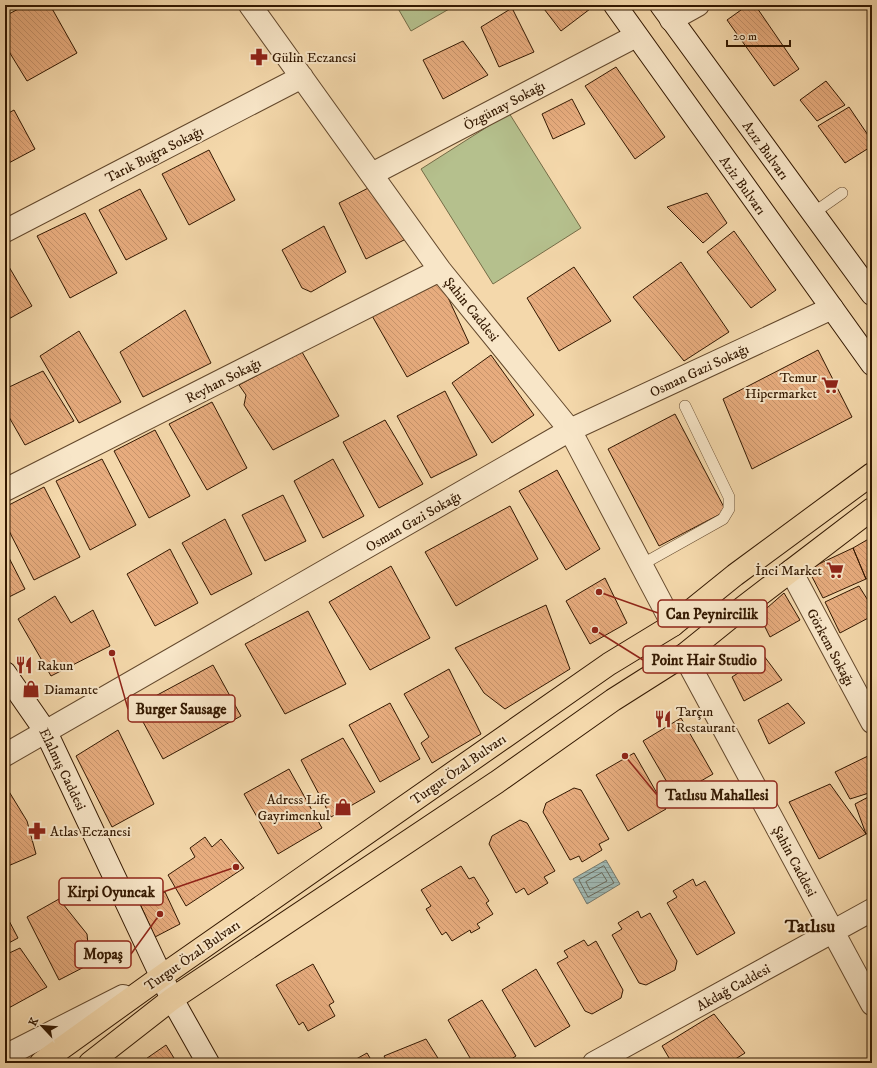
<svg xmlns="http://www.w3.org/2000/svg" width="877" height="1068" font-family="'IM FELL DW Pica',serif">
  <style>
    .green { fill: #b5c08d; stroke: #746c47 }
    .water { fill: url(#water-rules); stroke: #74786c }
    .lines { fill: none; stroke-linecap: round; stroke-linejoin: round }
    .shore { stroke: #69685a; stroke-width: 1 }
    .building { fill: url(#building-back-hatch); stroke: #331801 }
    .lane-casing { stroke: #63482c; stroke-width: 12 }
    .street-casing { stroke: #63482c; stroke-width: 24 }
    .secondary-casing { stroke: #331801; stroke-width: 24 }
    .primary-casing { stroke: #331801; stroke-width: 24 }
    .lane { stroke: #f8e6c8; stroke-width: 11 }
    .street { stroke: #f8e6c8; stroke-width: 22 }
    .secondary { stroke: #f8e6c8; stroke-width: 22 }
    .primary { stroke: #f4d8ab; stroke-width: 22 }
    .labels { text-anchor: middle; stroke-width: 4; stroke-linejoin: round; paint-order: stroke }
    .poi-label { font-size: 14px; fill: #331801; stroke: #f8e6c8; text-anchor: start }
    .street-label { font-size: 14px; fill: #331801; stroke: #f8e6c8 }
    .district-label { font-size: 18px; font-weight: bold; fill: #331801; stroke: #f8e6c8 }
    .leader { fill: none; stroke: #8f2418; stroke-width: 1.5 }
    .callout-dot { fill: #8f2418; stroke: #f8e6c8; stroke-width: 1.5 }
    .callout { fill: #f8e6c8; stroke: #8f2418; stroke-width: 1.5 }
    .callout-label { font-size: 15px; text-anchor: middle; font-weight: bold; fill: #331801 }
  </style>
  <defs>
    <pattern id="water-rules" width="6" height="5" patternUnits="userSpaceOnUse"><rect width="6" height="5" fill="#9fb8b3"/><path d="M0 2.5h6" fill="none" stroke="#899d98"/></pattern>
    <pattern id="building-back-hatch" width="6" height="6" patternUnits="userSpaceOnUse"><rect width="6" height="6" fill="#e7ac7e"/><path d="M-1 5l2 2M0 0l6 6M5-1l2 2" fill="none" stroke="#c7936b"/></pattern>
  </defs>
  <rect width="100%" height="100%" fill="#f4d8ab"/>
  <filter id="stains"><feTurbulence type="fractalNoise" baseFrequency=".005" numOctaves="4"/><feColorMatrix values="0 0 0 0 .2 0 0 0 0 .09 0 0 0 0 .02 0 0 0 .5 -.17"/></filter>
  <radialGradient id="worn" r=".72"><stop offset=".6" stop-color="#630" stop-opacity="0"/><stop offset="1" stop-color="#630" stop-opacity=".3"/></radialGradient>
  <path class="green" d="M396,5H456L411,31Z
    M509,113L581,228L493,284L421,169Z"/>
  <path class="water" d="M606,860L620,884L587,904L573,879Z"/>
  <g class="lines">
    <path class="shore" d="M604,866L614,883L588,897L579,880Z
      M602,873L607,881L590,890L586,882Z"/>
  </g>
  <path class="building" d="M26,5H50L77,53L27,81L5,45V16Z
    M541,5H587L590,9L561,31Z
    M748,5H755L799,69L774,86L727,20Z
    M512,8L534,52L499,67L481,27Z
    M463,41L488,75L443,99L423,60Z
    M616,67L665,137L635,159L585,86Z
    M826,81L845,105L817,121L800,100Z
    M572,99L585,124L553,139L542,114Z
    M849,107L872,141V146L845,163L818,126Z
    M14,110L35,149L5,165V115Z
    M209,150L235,200L189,225L162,174Z
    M378,183L406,239L366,259L339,203Z
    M140,189L167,239L126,260L99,210Z
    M707,193L727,223L703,243L667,207Z
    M85,213L117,273L70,298L37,236Z
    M324,226L346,272L311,292L302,288L282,250Z
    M734,231L776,290L751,308L707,252Z
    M5,260L32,306L5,321Z
    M681,262L729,332L684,361L633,297Z
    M574,267L611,321L559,351L527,298Z
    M439,278L469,343L407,377L371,314Z
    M185,310L211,363L143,397L120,352Z
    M79,331L121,402L79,423L40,356Z
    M818,350L852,417L752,469L723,399Z
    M302,352L339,416L273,450L244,405L246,395L239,385Z
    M491,355L534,415L492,443L452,383Z
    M43,371L74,421L25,445L5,410V389Z
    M445,391L477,455L431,478L397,416Z
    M212,402L247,468L207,490L169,424Z
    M675,414L726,511L659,546L608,449Z
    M385,420L423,484L379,508L343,442Z
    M155,430L190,496L149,518L114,451Z
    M102,459L136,525L90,550L56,481Z
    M333,459L364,516L323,538L294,481Z
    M557,470L600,549L566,570L519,491Z
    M44,487L80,557L34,580L5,523V507Z
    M283,495L306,541L265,561L242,515Z
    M510,506L538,559L456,606L425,552Z
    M225,519L252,574L211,595L182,543Z
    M872,537V576L866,579L853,548Z
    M853,548L866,579L823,598L808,569Z
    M170,549L198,603L155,626L127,574Z
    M5,550L25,589L5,599Z
    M391,566L430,638L370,670L329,602Z
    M605,578L627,623L590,644L566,601Z
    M859,586L872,607V616L840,633L825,602Z
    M784,593L800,620L770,637L759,615Z
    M55,596L71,623L93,610L110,646L51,676L18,619Z
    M546,605L570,669L505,709L484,693L455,648Z
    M308,611L346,684L285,714L245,644Z
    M764,656L782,680L744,701L732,677Z
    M213,665L241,716L163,759L135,707Z
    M449,669L481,734L432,763L421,743L429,737L404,694Z
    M390,703L420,759L380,782L349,725Z
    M788,703L805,723L769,744L758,720Z
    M681,718L713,774L675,796L643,741Z
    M118,730L154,804L112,827L76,756Z
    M343,738L375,792L331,817L301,760Z
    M634,753L666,809L628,831L596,775Z
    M868,756L872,764V792L850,799L835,772Z
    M289,769L322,828L278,854L244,794Z
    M830,784L866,834L819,859L789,802Z
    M5,785L27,821L36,854L8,866L5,860Z
    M574,788L581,790L609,839L599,844L602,850L582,862L579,856L570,860L543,812L546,803Z
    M872,795V832L866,834L855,804Z
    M520,820L527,823L555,871L544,877L548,883L528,895L524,888L516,893L489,844L492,836Z
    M205,837L212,847L221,839L244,868L186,906L168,875L195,857L190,848Z
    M461,866L469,879L474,877L489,901L486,903L493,914L477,924L480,928L471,933L470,930L452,941L446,932L442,935L426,909L431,906L421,890Z
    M693,879L696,886L705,881L735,933L697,955L667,903L677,897L673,891Z
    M165,892L180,924L155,937L140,904Z
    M59,899L87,934L90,964L59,980L27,917Z
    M638,911L641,918L650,913L677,961L675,970L646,985L639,983L612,935L622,929L618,923Z
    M5,913L18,938L5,945Z
    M584,940L588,946L596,941L623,990L621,998L592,1014L585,1011L557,963L568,957L564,951Z
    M20,948L47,987L5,1010V955Z
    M313,964L334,1002L329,1005L335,1016L308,1031L303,1022L299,1025L276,985Z
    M536,969L570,1026L535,1047L502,990Z
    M482,1000L516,1056L505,1063H473L448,1020Z
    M714,1014L745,1053L729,1063H672L662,1046Z
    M426,1039L441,1063H388L384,1056Z
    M166,1045L177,1063H140Z
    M367,1053L373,1063H349Z"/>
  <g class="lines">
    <g class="lane-casing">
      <path id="lane" d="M812,214L842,193
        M641,565L723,519L729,509V497L685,406"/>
    </g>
    <g class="street-casing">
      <path id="street" d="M250,5L440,270L570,430L673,625
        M671,20L698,5
        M372,174L636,36
        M5,231L302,77
        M5,490L440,270
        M791,571L872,722
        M684,655L872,1004
        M5,755L570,430L832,308
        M5,1056L123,996
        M594,1063L872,910"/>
    </g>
    <g class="secondary-casing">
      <path id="secondary" d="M615,5L872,364
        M661,5L872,294
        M5,673L46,732L172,999L208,1063"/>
    </g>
    <g class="primary-casing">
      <path id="primary" d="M41,1063L162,976L609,664L673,625L735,575L872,474
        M90,1063L172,999L497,782L613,700L684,655L741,609L872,509"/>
    </g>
    <use href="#lane" class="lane"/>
    <use href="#street" class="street"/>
    <use href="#secondary" class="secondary"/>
    <use href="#primary" class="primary"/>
  </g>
  <defs>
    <g id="pharmacy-bare" transform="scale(1.38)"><path d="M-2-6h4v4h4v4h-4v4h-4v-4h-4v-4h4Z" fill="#8f2418" stroke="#f8e6c8" stroke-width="2.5" paint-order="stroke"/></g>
    <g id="supermarket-bare" transform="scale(1.38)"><path d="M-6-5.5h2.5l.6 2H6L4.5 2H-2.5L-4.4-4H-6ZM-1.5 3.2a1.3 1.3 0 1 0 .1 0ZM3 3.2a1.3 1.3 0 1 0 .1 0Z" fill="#8f2418" stroke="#f8e6c8" stroke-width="2.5" paint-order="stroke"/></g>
    <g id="restaurant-bare" transform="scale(1.38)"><path d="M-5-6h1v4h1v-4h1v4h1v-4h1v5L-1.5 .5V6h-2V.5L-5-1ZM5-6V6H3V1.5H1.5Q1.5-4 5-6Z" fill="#8f2418" stroke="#f8e6c8" stroke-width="2.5" paint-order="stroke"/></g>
    <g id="shop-bare" transform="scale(1.38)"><path d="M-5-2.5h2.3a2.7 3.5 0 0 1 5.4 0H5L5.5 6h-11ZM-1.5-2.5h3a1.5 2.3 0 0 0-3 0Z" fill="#8f2418" stroke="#f8e6c8" stroke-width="2.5" paint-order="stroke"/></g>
  </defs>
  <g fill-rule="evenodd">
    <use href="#pharmacy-bare" x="259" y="57"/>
    <use href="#supermarket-bare" x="830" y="385"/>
    <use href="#supermarket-bare" x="835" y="570"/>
    <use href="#restaurant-bare" x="24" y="665"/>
    <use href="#shop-bare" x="31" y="689"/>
    <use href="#restaurant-bare" x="663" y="719"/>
    <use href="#shop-bare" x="343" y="807"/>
    <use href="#pharmacy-bare" x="37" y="831"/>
  </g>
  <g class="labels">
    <g class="poi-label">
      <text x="272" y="62">Gülin Eczanesi</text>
      <text x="817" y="382" text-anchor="end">Temur<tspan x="817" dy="16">Hipermarket</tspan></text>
      <text x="822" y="575" text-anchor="end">İnci Market</text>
      <text x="37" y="670">Rakun</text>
      <text x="44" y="694">Diamante</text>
      <text x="676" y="716">Tarçın<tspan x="676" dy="16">Restaurant</tspan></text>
      <text x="330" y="804" text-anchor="end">Adress Life<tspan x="330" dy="16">Gayrimenkul</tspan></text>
      <text x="50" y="836">Atlas Eczanesi</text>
    </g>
    <g class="street-label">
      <text transform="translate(504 105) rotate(-28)" y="5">Özgünay Sokağı</text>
      <text transform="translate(766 150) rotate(54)" y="5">Azız Bulvarı</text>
      <text transform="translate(154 154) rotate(-27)" y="5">Tarık Buğra Sokağı</text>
      <text transform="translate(743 185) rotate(54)" y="5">Aziz Bulvarı</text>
      <text transform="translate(472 309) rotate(51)" y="5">Şahin Caddesi</text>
      <text transform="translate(699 370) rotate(-25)" y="5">Osman Gazi Sokağı</text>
      <text transform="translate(223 380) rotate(-27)" y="5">Reyhan Sokağı</text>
      <text transform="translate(413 521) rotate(-30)" y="5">Osman Gazi Sokağı</text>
      <text transform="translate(831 647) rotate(62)" y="5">Görkem Sokağı</text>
      <text transform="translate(63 769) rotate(64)" y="5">Elalmış Caddesi</text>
      <text transform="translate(458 769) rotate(-35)" y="5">Turgut Özal Bulvarı</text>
      <text transform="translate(795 861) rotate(62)" y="5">Şahin Caddesi</text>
      <text transform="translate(192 955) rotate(-35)" y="5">Turgut Özal Bulvarı</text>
      <text transform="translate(733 987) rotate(-29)" y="5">Akdağ Caddesi</text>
    </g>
    <g class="district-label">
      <text x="810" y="932">Tatlısu</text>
    </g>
  </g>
  <path class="leader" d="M599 592L658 613M595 630L643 660M112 653L128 709M625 756L657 795M236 867L163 892M160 914L131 954"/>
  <g class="callout-dot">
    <circle cx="599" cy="592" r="4"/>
    <circle cx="595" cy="630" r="4"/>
    <circle cx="112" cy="653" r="4"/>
    <circle cx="625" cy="756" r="4"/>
    <circle cx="236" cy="867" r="4"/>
    <circle cx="160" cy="914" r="4"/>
  </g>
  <g class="callout">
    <rect x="658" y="600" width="109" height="27" rx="4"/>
    <rect x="643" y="646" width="122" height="27" rx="4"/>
    <rect x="128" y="695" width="107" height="27" rx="4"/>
    <rect x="657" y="781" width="120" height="27" rx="4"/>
    <rect x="59" y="878" width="104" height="27" rx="4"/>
    <rect x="75" y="941" width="56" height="27" rx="4"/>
  </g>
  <g class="callout-label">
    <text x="712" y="619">Can Peynircilik</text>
    <text x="704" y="665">Point Hair Studio</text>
    <text x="181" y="714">Burger Sausage</text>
    <text x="717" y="800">Tatlısu Mahallesi</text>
    <text x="111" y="897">Kirpi Oyuncak</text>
    <text x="103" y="959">Mopaş</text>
  </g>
  <rect width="877" height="1068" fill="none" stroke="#f4d8ab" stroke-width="20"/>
  <rect x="6" y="6" width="865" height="1056" fill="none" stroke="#331801" stroke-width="2"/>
  <rect x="10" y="10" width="857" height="1048" fill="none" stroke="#331801"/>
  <g transform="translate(42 1026) rotate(296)" stroke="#f8e6c8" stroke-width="3" paint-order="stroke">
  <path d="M0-3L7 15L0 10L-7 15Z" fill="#331801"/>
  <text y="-6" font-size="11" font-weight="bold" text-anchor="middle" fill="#331801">K</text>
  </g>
  <path d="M727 40v6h63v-6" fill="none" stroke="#331801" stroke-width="2"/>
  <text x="733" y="40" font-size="12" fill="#331801" stroke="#f8e6c8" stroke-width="3" paint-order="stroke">20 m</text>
  <rect width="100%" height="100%" filter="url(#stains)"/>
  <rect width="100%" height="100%" fill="url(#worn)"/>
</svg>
